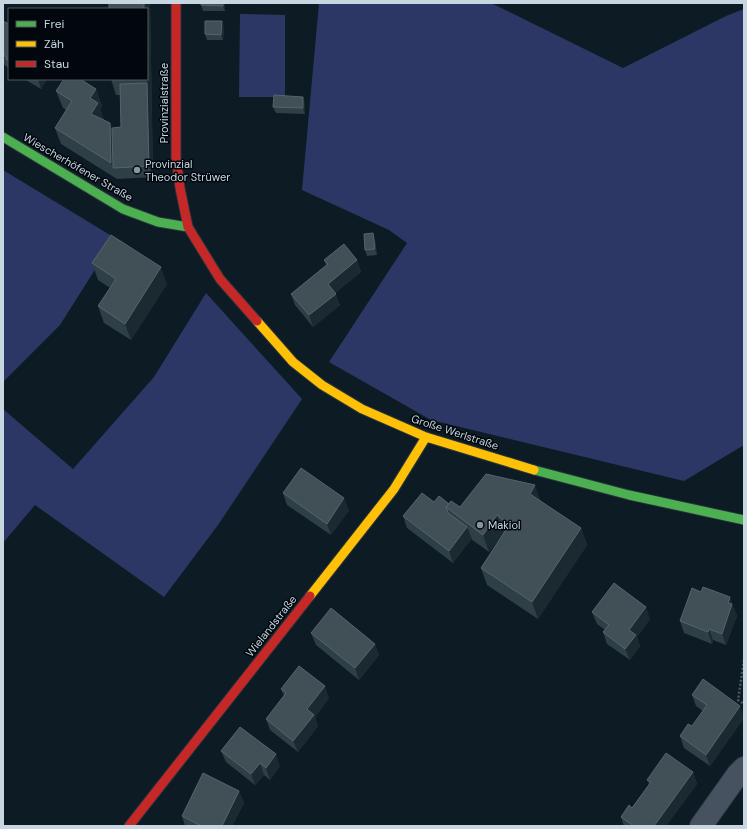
<svg xmlns="http://www.w3.org/2000/svg" width="747" height="829" font-family="'DM Sans',sans-serif">
  <style>
    .green { fill: #2d3765 }
    .lines { fill: none; stroke-linecap: round; stroke-linejoin: round }
    .street-casing { stroke: #29343d; stroke-width: 24 }
    .fast-casing { stroke: #29343d; stroke-width: 11 }
    .slow-casing { stroke: #29343d; stroke-width: 11 }
    .jam-casing { stroke: #29343d; stroke-width: 11 }
    .path { stroke: #4d5762; stroke-width: 2.5; stroke-dasharray: 2 2; stroke-linecap: butt }
    .street { stroke: #465260; stroke-width: 22 }
    .fast { stroke: #4caf50; stroke-width: 9 }
    .slow { stroke: #ffc107; stroke-width: 9 }
    .jam { stroke: #c62828; stroke-width: 9 }
    .wall { fill: #2f3f46 }
    .shaded-wall { fill: #1b2a31 }
    .building { fill: #405056; stroke: #55656c }
    .poi-dot { fill: #86959e; stroke: #01070d; stroke-width: 1.5 }
    .labels { text-anchor: middle; stroke-width: 3; stroke-linejoin: round; paint-order: stroke }
    .street-label { font-size: 11px; fill: #c7d6e0; stroke: #01070d }
    .poi-label { font-size: 11px; fill: #c7d6e0; stroke: #01070d; text-anchor: start }
  </style>
  <rect width="100%" height="100%" fill="#0d1b24"/>
  <path class="green" d="M319,3H491L623,68L726,16L744,9V445L684,481L431,420L329,362L407,243L389,230L302,190Z
    M240,14L285,15V97H239Z
    M3,170L115,238L60,325L3,382Z
    M206,293L302,399L218,525L164,597L35,505L3,543V409L73,469L154,377Z"/>
  <g class="lines">
    <g class="street-casing">
      <path id="street" d="M701,826L738,774L744,768"/>
    </g>
    <g class="fast-casing">
      <path id="fast" d="M3,137L123,209L158,222L188,227
        M534,470L629,495L744,520"/>
    </g>
    <g class="slow-casing">
      <path id="slow" d="M257,321L293,362L322,385L362,409L426,437L534,470
        M310,596L394,489L426,437"/>
    </g>
    <g class="jam-casing">
      <path id="jam" d="M176,3V157L180,188L188,227L220,279L257,321
        M129,826L310,596"/>
    </g>
    <path class="path" d="M744,660L738,700L744,704"/>
    <use href="#street" class="street"/>
    <use href="#fast" class="fast"/>
    <use href="#slow" class="slow"/>
    <use href="#jam" class="jam"/>
  </g>
  <path class="wall" d="M150,3L153,177L117,179L61,144L55,128L66,110L63,108L56,91L96,89L102,106L100,109L104,120L112,128L121,127L120,95H116L111,79H147Z
    M225,3V11H203L201,5Z
    M3,21L9,24V68L3,64Z
    M224,27L223,40H207L205,34Z
    M24,79H47L41,89Z
    M305,103V114L276,113L273,107Z
    M373,233L375,239L377,255L367,256L365,250Z
    M324,260H357L361,272L335,293L340,305L313,327L295,305L291,294L326,265Z
    M92,263L167,284L131,340L104,323L98,306L110,288L98,280Z
    M283,493L349,510L331,535L287,505Z
    M434,502L449,504L460,507L541,502L581,528L587,545L538,619L487,585L481,568L504,533V532L489,552L471,539L453,563L407,528L403,516Z
    M734,609L737,616L726,645L713,640L712,644L684,633L680,621L735,609Z
    M592,612L650,619L637,637L640,646L630,660L607,644L603,632L605,630L597,624Z
    M311,633L375,644L379,655L359,680L316,645Z
    M281,689L329,698L315,717L318,726L298,752L270,730L266,719L284,696Z
    M692,695L744,717V718L710,766L684,748L680,736L692,726L703,711L696,706Z
    M221,751L280,766L270,780L264,775L255,785L226,762Z
    M693,772L697,784L666,826H624L621,817L632,808L649,784L647,780Z
    M239,791L244,803L232,826H185L182,816Z"/>
  <path class="shaded-wall" d="M144,3H150L153,177L149,166L147,83L146,79H147V9H144Z
    M223,3H225V11L223,6Z
    M222,21L224,27L223,40L221,35Z
    M38,79H47L41,89Z
    M96,89L102,106L100,109L104,120L97,131L91,114L90,98Z
    M303,97L305,103V114L303,108Z
    M110,123L116,140L113,168L111,163Z
    M373,233L375,239L377,255L375,249Z
    M357,260L361,272L332,295L328,284Z
    M161,267L167,284L131,340L125,324Z
    M336,294L340,305L313,327L309,315Z
    M535,485L541,502L530,494Z
    M344,498L349,510L331,535L327,524Z
    M497,515L504,532L489,552L483,535Z
    M467,527L472,539L453,563L449,551Z
    M581,528L587,545L538,619L532,602Z
    M730,597L737,616L726,645L722,634L728,603Z
    M646,607L650,619L637,637L640,646L630,660L625,649L629,630Z
    M709,629L713,640L712,644L708,632Z
    M375,644L379,655L359,680L355,668Z
    M325,686L329,698L315,717L318,726L298,752L293,741L307,709Z
    M740,706L744,717V718L710,766L706,755Z
    M276,754L280,766L270,780L266,768Z
    M260,763L264,775L255,785L251,774Z
    M693,772L697,784L666,826H654Z
    M239,791L244,803L232,826H222Z"/>
  <path class="building" d="M109,3H144V9H109Z
    M201,3H223V6L201,5Z
    M3,21L9,24V61L6,59L7,57L3,55Z
    M205,21H222L221,35L205,34Z
    M64,79H80L96,89L90,98L98,103L91,114L110,123L111,163L55,128L72,101L56,91Z
    M147,83L149,166L113,168L112,128L121,127L120,84Z
    M274,95L303,97V108L273,107Z
    M373,233L375,249L365,250L364,234Z
    M111,235L161,267L125,324L98,306L116,279L92,263Z
    M344,244L357,260L328,284L336,294L309,315L291,294L328,264L324,260Z
    M301,468L344,498L327,524L283,493Z
    M486,474L535,485L530,494L581,528L532,602L481,568L509,525L497,515L483,535L446,507L451,501L460,507Z
    M422,493L434,502L439,496L449,504L446,507L448,513L467,527L449,551L403,516Z
    M614,583L646,607L629,630L636,635L625,649L603,632L609,625L592,612Z
    M703,587L730,597L728,603L732,604L722,634L709,629L708,632L680,621L692,588L701,592Z
    M331,608L375,644L355,668L311,633Z
    M299,666L325,686L307,709L314,715L293,741L266,719L286,693L281,689Z
    M703,679L740,706L706,755L680,736L688,724L692,726L707,705L692,695Z
    M240,727L276,754L266,768L260,763L251,774L221,751Z
    M666,753L693,772L654,826H634L621,817L629,805L632,808L651,782L647,780Z
    M203,773L239,791L222,826H201L182,816Z"/>
  <g class="poi-dot">
    <circle cx="137" cy="170" r="4"/>
    <circle cx="480" cy="525" r="4"/>
  </g>
  <g class="labels">
    <g class="street-label">
      <text transform="translate(164 103) rotate(-90)" y="4">Provinzialstraße</text>
      <text transform="translate(78 167) rotate(30)" y="4">Wiescherhöfener Straße</text>
      <text transform="translate(455 432) rotate(18)" y="4">Große Werlstraße</text>
      <text transform="translate(271 626) rotate(-52)" y="4">Wielandstraße</text>
    </g>
    <g class="poi-label">
      <text x="145" y="168">Provinzial<tspan x="145" dy="13">Theodor Strüwer</tspan></text>
      <text x="488" y="529">Makiol</text>
    </g>
  </g>
  <rect width="747" height="829" fill="none" stroke="#c7d6e0" stroke-width="8"/>
  <rect x="8" y="8" width="140" height="72" fill="#01070d" stroke="#505a61"/>
  <rect x="16" y="21" width="20" height="6" fill="#4caf50" stroke="#505a61"/>
  <text x="44" y="28" font-size="12" fill="#c7d6e0">Frei</text>
  <rect x="16" y="41" width="20" height="6" fill="#ffc107" stroke="#505a61"/>
  <text x="44" y="48" font-size="12" fill="#c7d6e0">Zäh</text>
  <rect x="16" y="61" width="20" height="6" fill="#c62828" stroke="#505a61"/>
  <text x="44" y="68" font-size="12" fill="#c7d6e0">Stau</text>
</svg>
